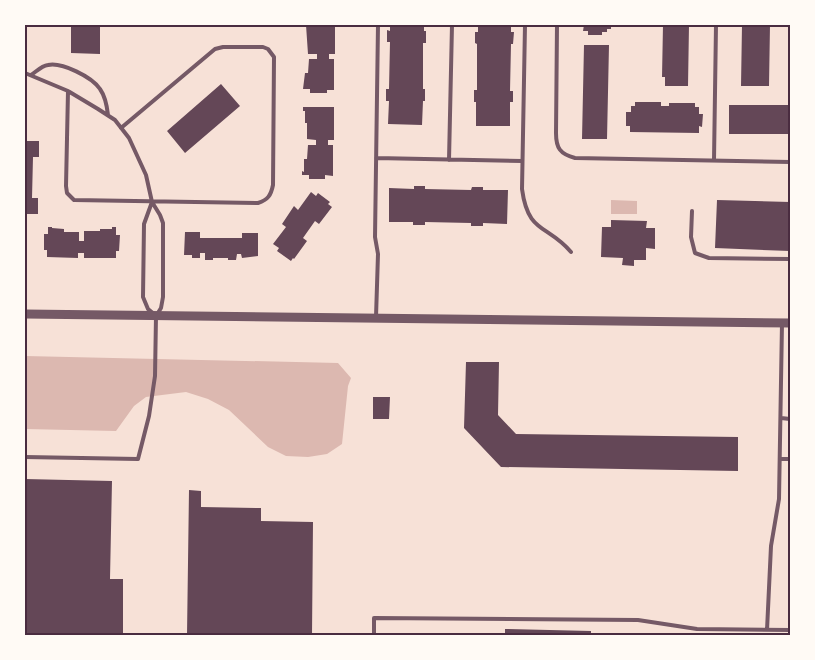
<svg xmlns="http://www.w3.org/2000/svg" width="815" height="660" font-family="Lato,sans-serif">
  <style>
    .water { fill: #dcb8b0 }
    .building { fill: #644757 }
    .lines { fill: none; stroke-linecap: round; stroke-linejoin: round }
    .service { stroke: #755966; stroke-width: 4 }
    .tertiary { stroke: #755966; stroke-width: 9 }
    .neatline { fill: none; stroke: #4a2c40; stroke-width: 2 }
  </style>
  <rect width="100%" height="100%" fill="#f7e1d7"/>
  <path class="water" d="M611,200L637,201V214H611Z
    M25,356L338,363L351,378L348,386L342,444L327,454L308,457L286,456L268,447L229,410L208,399L186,392L146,397L134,406L116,431L25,429Z"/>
  <path class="building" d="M71,25H100V54L71,53Z
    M306,25H335V54H329V59H334V90H327V93H310V89H303L305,73H308L309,59H317V54H308Z
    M390,25H424V31H426V43H423V89H425V101H423L422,125L388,124L389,101H386V89H389L390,42H387V30L390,31Z
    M478,25H511V32H514L513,44H511L510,91H513V102H510V126H476V102H474V90H477V44L475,43V32H478Z
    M584,25H611V29H607V32H602V35H588V31H583Z
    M663,25H689L688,86H665V77H662Z
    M742,25H770L769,86H741Z
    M584,45H609L607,139H582Z
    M221,84L240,106L185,153L167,131Z
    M635,102H661V106H669V103H695V107H699V114H703L702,127L699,126V133L630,132V126H626V112H631V106H635Z
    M729,105H790V134H729Z
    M303,107H334V140H328V145H333V176L325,175V179H309V175H302V171L304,172V159H307L308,145H316V140L307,139V123H305V111H303Z
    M25,141H39V157H33L32,198H38V214H25Z
    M414,186H425V189L471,190L472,187H483V190H508L507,224L483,223V226H471V223L425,222V225H413V222H389V188L414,189Z
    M311,192L316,196L318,193L330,202L328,204L332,207L319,224L315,221L303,238L307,241L294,259L293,258L291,261L277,251L279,248L273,244L286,227L282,224L294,206L298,210Z
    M717,200L790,202V251L715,248Z
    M611,220L647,221L646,228H655V249L646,248V260H634V266L622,265L623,258L601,257L602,227H611Z
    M48,227H52V228L64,229V232H79V241H84V231H100V229H112V227H116V235H120L119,251H116V258H84V253H78V258L47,257V250H44V234H48Z
    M185,232H200V238H242V233H258V256L242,258L241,254H237L236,260H228V258H213V260H205V253H200V258H192V255H184Z
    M466,362H499L498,415L516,434L738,437V471L501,467L464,428Z
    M373,397H390L389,419H373Z
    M25,479L112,481L110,579H123V635H25Z
    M189,490L201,491V507L261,508V521L313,522L312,635H187Z
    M505,629L591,631V635H505Z"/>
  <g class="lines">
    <path class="service" d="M525,25L522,189C528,234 547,224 571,252
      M557,25L556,133C556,148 560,154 575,158L790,162
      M25,73L68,91L98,109L115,120L129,138L146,175L152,202L160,215L163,223V297L161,308L156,316L155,376L149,416L138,459L25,457
      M31,75C36,72 41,66 48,65C62,62 92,77 100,89C105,96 107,106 108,115
      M68,91L66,186L67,193L74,200L258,203C268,200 271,195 273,185L274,57L268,49L263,47H223L215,49L121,128
      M376,158L522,161
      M449,160L452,25
      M714,160L716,25
      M152,202L144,224L143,297L148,309L154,314
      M692,211L691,237L695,253L709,258L790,259
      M376,317L378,254L375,237L378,25
      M781,418L790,419
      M780,459H790
      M767,630L771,546L779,499L782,323
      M374,635V618L638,620L697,629L790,630"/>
    <path class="tertiary" d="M25,314L790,323"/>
  </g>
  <rect width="815" height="660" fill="none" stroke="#fffaf5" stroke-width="52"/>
  <rect x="26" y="26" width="763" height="608" class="neatline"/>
</svg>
